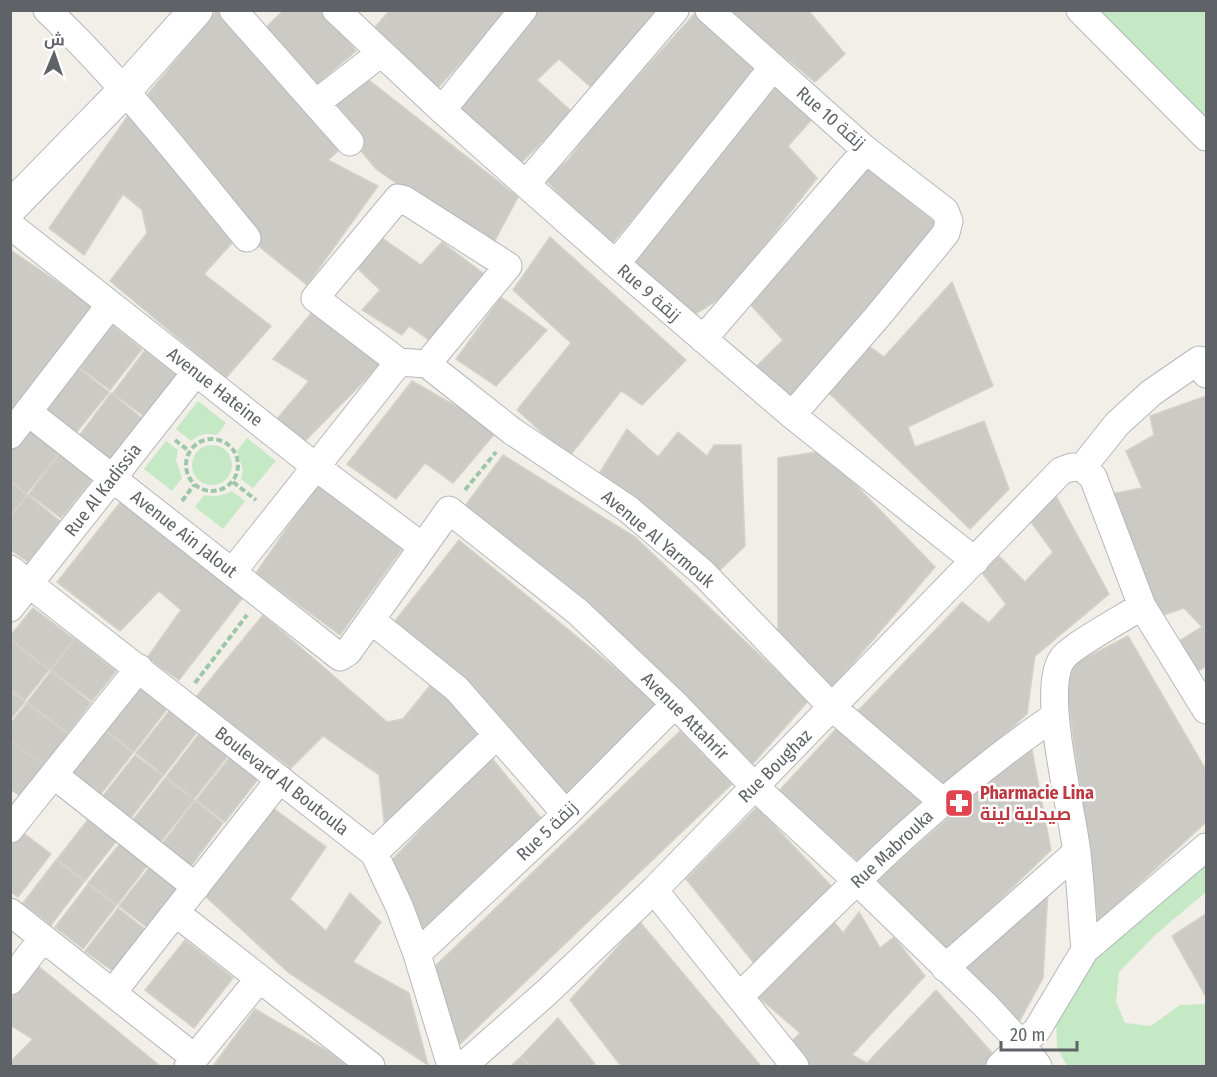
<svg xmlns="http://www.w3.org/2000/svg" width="1217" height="1077" font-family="'Fira Sans Condensed',Cairo,sans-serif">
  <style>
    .green { fill: #c5e8c5 }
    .building { fill: #cccac5; stroke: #d6d1c6; stroke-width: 1.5 }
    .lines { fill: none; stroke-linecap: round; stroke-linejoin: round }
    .minor-casing { stroke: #b5b8bc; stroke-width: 29 }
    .tertiary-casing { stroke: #b5b8bc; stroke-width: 35 }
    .path { stroke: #9cc7a9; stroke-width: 4; stroke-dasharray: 6 3; stroke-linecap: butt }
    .minor { stroke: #fff; stroke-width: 27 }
    .tertiary { stroke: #fff; stroke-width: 33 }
    .labels { text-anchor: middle; stroke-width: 5; stroke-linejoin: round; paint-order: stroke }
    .street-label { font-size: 18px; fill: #5f6368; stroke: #fff }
    .health-label { font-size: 18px; font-weight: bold; fill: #be3a42; stroke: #fff; text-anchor: start }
  </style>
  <rect width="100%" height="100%" fill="#f1efe8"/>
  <path class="green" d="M1092,11H1206V119Z
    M198,401L226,423L217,435C206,433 200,434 191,441L176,429Z
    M247,438L276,461L253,488L241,479L243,470L237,451Z
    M166,441L178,450L176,460L182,478L172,491L144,469Z
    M192 465a20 20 0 1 1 40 0a20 20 0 1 1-40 0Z
    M232,491L245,501L223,529L195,507L204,495C215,497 222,496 232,491Z
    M1206,861V892L1155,935L1119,972L1116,1002L1125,1023L1151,1026L1180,1005L1206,1004V1066H1067L1057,1047L1056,1020L1066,985Z"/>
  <path class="building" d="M217,10H221L347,143L328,160L378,186L307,285L251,240L143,100Z
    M284,10H325L356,51L310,90L264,29Z
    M390,10H509L434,92L369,34Z
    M540,10H658L593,89L559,59L537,80L572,112L519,165L456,109Z
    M727,10H808L845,54L815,82Z
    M697,11L759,71L609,247L546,180L569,159L595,124Z
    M365,77L518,197L491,248L376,169L328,111Z
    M777,85L814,117L788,146L817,178L727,294L694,315L628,261Z
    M134,107L241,233L204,274L271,326L226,378L110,281L147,233L142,210L123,194L84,255L49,228Z
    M866,165L938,225L793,397L754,369L783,340L748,302Z
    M376,234L421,265L442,242L488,277L432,342L409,326L402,335L362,310L380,290L352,263Z
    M550,237L686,360L642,405L621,391L569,457L517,410L571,343L513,290Z
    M12,251L94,307L10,412V253Z
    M952,282L993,386L908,427L915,447L984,421L1009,489L970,529L829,393L870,347L884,357Z
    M501,297L547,330L496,386L456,359Z
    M313,311L381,364L304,442L276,420L309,381L273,359Z
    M110,323L142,349L110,390L78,366Z
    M145,350L177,376L145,417L113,393Z
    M77,367L109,392L76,433L44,409Z
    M412,381L498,430L453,483L425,463L396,499L347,464Z
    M111,393L143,419L111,460L79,436Z
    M1206,396V666L1197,672L1171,646L1202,627L1184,608L1155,618L1111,494L1142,488L1126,451L1154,435L1150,416Z
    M28,427L60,452L27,493L10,481V449Z
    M627,429L658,457L678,432L707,456L714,445H741L745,546L718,572L597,477Z
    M823,451L935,567L830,690L778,632V458Z
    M61,452L94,477L61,518L29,494Z
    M503,455L635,537L808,701L750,767L465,506Z
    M320,480L407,542L340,635L256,573Z
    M10,482L27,495L10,516Z
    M28,495L60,521L28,562L10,549V518Z
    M1056,496L1109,594L1035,656L1027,714L943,790L854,715L962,602L989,623L1006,604L983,574L996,553L1025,582L1053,552L1031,522Z
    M123,499L244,596L179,680L147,658L181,610L159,591L120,631L57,582Z
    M459,540L660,705L561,798L391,626Z
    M33,608L74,639L50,670L10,639V636Z
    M263,615L387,722L403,719L437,677L488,732L385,830L379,775L323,736L291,768L195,698Z
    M1128,636L1206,770V822L1098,922L1064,669Z
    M75,639L116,671L92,701L51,670Z
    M10,640L49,670L25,700L10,689Z
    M51,671L91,703L68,733L27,702Z
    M139,687L167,709L134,752L106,730Z
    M10,691L25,702L10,720Z
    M27,703L68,734L44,765L10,740V724Z
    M169,711L197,732L164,775L136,753Z
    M836,729L929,808L865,867L778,792Z
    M105,731L133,753L100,795L72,773Z
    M680,731L732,784L458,1046L429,972Z
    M199,734L228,756L194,799L166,777Z
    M10,740L44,765L20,796L10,789Z
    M1031,745L1051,850L943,955L872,885Z
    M135,755L163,776L130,819L102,797Z
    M490,756L541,818L424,931L392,860Z
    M230,757L258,779L225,822L196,800Z
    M165,778L194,800L160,843L132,821Z
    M195,801L223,823L191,866L162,844Z
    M757,807L834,889L757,967L686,879Z
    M273,808L326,847L290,899L326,931L350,893L381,922L353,962L409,993L428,1065L289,973L205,896Z
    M90,817L118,839L85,881L57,859Z
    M22,832L51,854L18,897L10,891V847Z
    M122,841L150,862L117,905L88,883Z
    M56,860L84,882L51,925L23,903Z
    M152,864L180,886L148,928L119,906Z
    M88,884L116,906L83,949L55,927Z
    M1048,889L1043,978L1018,1024L957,973Z
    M118,908L146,930L114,972L85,951Z
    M859,912L880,948L894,937L925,976L852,1055L867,1063L936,990L995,1056L983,1066H807L791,1042L800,1033L755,994L831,918L843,933Z
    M1206,914V997L1172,936Z
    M640,922L761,1066H621L570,1000Z
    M185,940L233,978L194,1028L145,990Z
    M37,965L160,1066H10V1062L33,1039L10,1025V1001Z
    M255,1009L331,1053L347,1066H213Z
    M558,1018L595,1064L590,1066H530L521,1057Z
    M521,1057L530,1066H511Z"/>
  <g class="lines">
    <g class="minor-casing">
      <path id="minor" d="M47,10C121,80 183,160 247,238
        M233,10L350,142
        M336,10L442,110L616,264L792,415L975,561
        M709,10L866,150L945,211L949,221L946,233L878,316L792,415
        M1080,10L1206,137
        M316,103L381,53
        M442,110L523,10
        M526,184L675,10
        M10,225L316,467L423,547
        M616,264L773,67
        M703,339L866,150
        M427,364L508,266L405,200L398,198L315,298L399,362L427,364L512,431L628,509L703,573L833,708L943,802
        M28,412L340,657L348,652L449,510L578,612L675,704L754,786L857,881L987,1007L1023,1046L1038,1066
        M10,435L110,305
        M1082,468L1117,424L1151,393L1199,360L1206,374
        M10,569L374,853L399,906L417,954L451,1066
        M233,571L399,362
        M10,608L196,372
        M371,620L457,689L566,814
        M54,775L196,887
        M10,829L139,668
        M374,853L497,735
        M654,890L795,1066
        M10,912L195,1058
        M176,913L371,1066
        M1085,950C1082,918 1081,886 1077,854C1073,812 1040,692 1062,659C1071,646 1125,617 1142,606
        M417,954L566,814L675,704
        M945,968L1077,852
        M10,981L43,938
        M113,992L280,779
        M740,996C840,897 938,795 1055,716
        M188,1066L259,979
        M463,1066L547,992L654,890L1061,471L1072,467L1082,468L1093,477L1142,606L1206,710
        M1000,1066L1037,1030L1085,950L1206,847"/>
    </g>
    <g class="tertiary-casing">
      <path id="tertiary" d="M10,208L125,90L196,10"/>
    </g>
    <path class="path" d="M186 465a26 26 0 1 1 52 0a26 26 0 1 1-52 0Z
      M175,440L189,451
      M233,482L256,500
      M465,490L496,452
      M182,501L194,485
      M195,683L247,615"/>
    <use href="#minor" class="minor"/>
    <use href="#tertiary" class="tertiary"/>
  </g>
  <defs>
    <g id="pharmacy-square" transform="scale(1.5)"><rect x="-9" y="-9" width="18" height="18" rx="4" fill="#e0444e" stroke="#fff"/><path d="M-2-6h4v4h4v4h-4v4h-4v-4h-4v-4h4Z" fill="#fff"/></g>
  </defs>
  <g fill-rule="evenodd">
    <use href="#pharmacy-square" x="959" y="803"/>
  </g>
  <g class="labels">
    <g class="street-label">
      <text transform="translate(831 118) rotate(41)" y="6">Rue 10 زنقة</text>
      <text transform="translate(649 293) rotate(41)" y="6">Rue 9 زنقة</text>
      <text transform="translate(215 387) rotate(38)" y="6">Avenue Hateine</text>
      <text transform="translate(103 490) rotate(-52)" y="6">Rue Al Kadissia</text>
      <text transform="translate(184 534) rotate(38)" y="6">Avenue Ain Jalout</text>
      <text transform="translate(658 539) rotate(40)" y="6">Avenue Al Yarmouk</text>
      <text transform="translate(685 716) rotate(45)" y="6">Avenue Attahrir</text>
      <text transform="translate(775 766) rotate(-45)" y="6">Rue Boughaz</text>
      <text transform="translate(282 781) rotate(38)" y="6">Boulevard Al Boutoula</text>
      <text transform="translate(547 831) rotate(-44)" y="6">Rue 5 زنقة</text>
      <text transform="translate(892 849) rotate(-43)" y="6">Rue Mabrouka</text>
    </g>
    <g class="health-label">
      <text x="980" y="799">Pharmacie Lina<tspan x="980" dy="21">صيدلية لينة</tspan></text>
    </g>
  </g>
  <rect width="1217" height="1077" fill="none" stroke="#5f6368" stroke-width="24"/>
  <g transform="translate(54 54) rotate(2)" stroke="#ffffff" stroke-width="4.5" paint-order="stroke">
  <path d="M0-4.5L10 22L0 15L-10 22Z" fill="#5f6368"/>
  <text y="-9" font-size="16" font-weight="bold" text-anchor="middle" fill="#5f6368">ش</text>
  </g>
  <path d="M1001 1041v9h76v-9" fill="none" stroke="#5f6368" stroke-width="3"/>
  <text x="1010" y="1041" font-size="18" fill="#5f6368" stroke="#ffffff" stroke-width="4.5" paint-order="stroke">20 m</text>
</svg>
